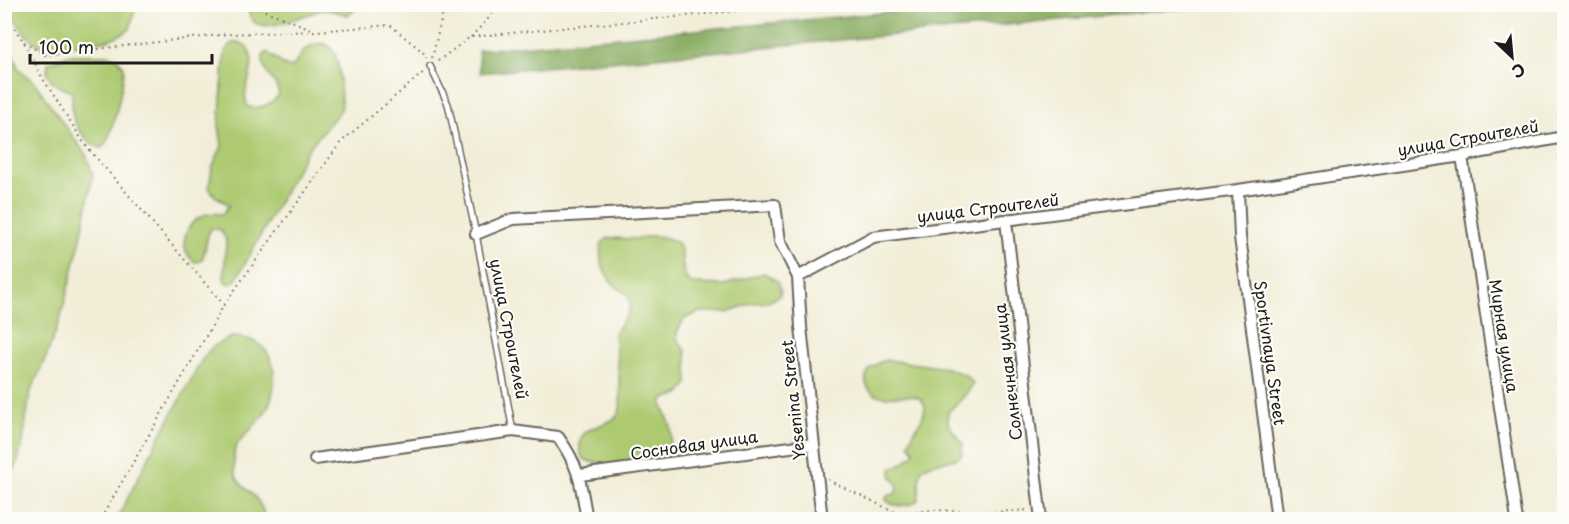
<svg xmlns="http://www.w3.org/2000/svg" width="1569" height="524" font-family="'Playpen Sans',sans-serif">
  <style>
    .green { fill: #adca71; stroke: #647346; stroke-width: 1.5 }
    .forest { fill: #8aae63; stroke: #536540; stroke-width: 1.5 }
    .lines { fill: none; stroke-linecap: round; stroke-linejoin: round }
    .service-casing { stroke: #67655d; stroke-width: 8 }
    .minor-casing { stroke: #67655d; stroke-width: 14 }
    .path { stroke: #67655d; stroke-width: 2; stroke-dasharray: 1.5 4.5; stroke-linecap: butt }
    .service { stroke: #fff; stroke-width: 5 }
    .minor { stroke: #fff; stroke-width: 10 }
    .labels { text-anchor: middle; stroke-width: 4.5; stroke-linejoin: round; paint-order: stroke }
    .street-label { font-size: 16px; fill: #1c1c1c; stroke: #fdfcf7 }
  </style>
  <rect width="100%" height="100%" fill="#fdfcf7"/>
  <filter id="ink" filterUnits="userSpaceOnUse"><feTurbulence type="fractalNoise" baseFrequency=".0167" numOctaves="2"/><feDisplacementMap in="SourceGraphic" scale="12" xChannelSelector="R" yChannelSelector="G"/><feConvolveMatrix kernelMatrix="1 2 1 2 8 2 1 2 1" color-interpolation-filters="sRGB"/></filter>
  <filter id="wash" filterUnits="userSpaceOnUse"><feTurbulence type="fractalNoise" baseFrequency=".008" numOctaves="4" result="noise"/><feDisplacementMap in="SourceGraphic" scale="24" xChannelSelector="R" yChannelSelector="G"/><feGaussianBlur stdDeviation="1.35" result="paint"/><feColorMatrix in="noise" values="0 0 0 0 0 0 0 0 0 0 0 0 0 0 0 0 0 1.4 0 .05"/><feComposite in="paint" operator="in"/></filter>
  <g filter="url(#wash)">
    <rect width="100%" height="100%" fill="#f1edd7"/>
    <path class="green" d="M7,5H136L130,29L124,33L108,40L45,49C26,40 16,22 7,5Z
      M248,5V4L357,5L354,11L348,15C340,13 332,10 324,10C304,12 248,47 248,5Z
      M5,30L18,68L35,83L86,155L93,174L81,238L60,320L47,355L30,393L23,441L17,464L5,490Z
      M238,42L247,46C261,71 238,88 248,107C259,110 271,104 279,95C277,77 262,77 263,56L267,52L285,66L291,68C298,62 300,52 309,47C344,28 340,89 341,110L308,149L236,280L230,284L225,282L224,277L226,240L221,230L211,228C205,238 207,251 201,261L195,262C175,248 186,219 208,214C213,213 218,214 223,214L229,205L215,196L209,188L212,168L222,146L219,125L225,51L232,43Z
      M68,55H110L118,59L124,67C124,80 112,143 101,148C88,145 74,126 72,112C71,106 73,100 72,93C63,85 56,91 47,73L48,63Z
      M651,236C699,237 671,265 691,284L724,285L764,273L777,281L781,291L779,296L769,302L752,303L727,312H700L684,319L677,332V338L686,351L688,383L680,394L664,399L662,403C665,415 673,424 671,437C671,443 666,450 662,453C649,462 601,468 586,460C582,458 580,453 580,448C577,423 610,428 618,415C625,404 615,348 614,333C622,320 636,311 627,294C608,284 598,266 601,244L608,238L635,239Z
      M231,337C275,335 283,379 266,411C262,419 245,435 238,443C234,449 234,454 234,461C233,485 247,486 258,501C262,507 264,513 265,519H117L155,445L203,358L212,347Z
      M888,360L947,368L965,375L973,383C970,393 955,405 948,412V424L963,444L962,455C951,465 935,458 922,469C917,482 921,487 918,500C911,507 893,508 886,500V497L896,493C900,485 896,482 891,476V469L903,463L914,454V450L909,444C912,430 924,422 925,407C924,402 921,398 916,397C901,392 877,405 867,386C864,379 866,373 871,368C876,364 882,361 888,360Z"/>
    <path class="forest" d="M969,5H1223L480,73L478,50Z"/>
  </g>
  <g filter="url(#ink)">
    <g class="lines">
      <g class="service-casing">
        <path id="service" d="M430,66L448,104L476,234L513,431"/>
      </g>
      <g class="minor-casing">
        <path id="minor" d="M1462,156L1517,520
          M1238,190L1240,237L1277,520
          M1006,221L1041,520
          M476,234L513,219L775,205L780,241L798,277L873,237L1238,190L1462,156L1564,137
          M798,277L801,327L822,520
          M315,459L513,431L558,437C580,467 581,485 587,520
          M580,475L813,444"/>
      </g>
      <path class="path" d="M248,4L314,30
        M4,13L24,42L43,79L86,146L224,305L100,520
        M471,37L502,4
        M24,42L45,55L228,34L317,31L390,25L423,52L426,58
        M432,58L445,4
        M438,61L470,37L807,4
        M224,305L341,142L424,72
        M828,480L897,513L936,510L995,512L1030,510"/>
      <use href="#service" class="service"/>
      <use href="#minor" class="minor"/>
    </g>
  </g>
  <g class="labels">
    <g class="street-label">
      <text transform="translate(1468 138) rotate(-10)" y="6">улица Строителей</text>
      <text transform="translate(988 208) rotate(-7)" y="6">улица Строителей</text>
      <text transform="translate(509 329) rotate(79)" y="6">улица Строителей</text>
      <text transform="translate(1504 336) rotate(81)" y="6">Мирная улица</text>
      <text transform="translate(1270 353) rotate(82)" y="6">Sportivnaya Street</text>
      <text transform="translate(1008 372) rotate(-97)" y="6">Солнечная улица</text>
      <text transform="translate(793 400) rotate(-96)" y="6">Yesenina Street</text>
      <text transform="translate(694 445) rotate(-8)" y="6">Сосновая улица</text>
    </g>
  </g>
  <rect width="1569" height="524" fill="none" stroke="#fdfcf7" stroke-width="24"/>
  <g transform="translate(1512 57) rotate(154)" stroke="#fdfcf7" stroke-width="4.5" paint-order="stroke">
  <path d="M0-4.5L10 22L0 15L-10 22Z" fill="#1c1c1c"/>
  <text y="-9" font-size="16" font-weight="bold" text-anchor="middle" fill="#1c1c1c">С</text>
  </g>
  <path d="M30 54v9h182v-9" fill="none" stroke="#1c1c1c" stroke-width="3"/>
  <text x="39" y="54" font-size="18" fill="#1c1c1c" stroke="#fdfcf7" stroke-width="4.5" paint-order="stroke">100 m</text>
</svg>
